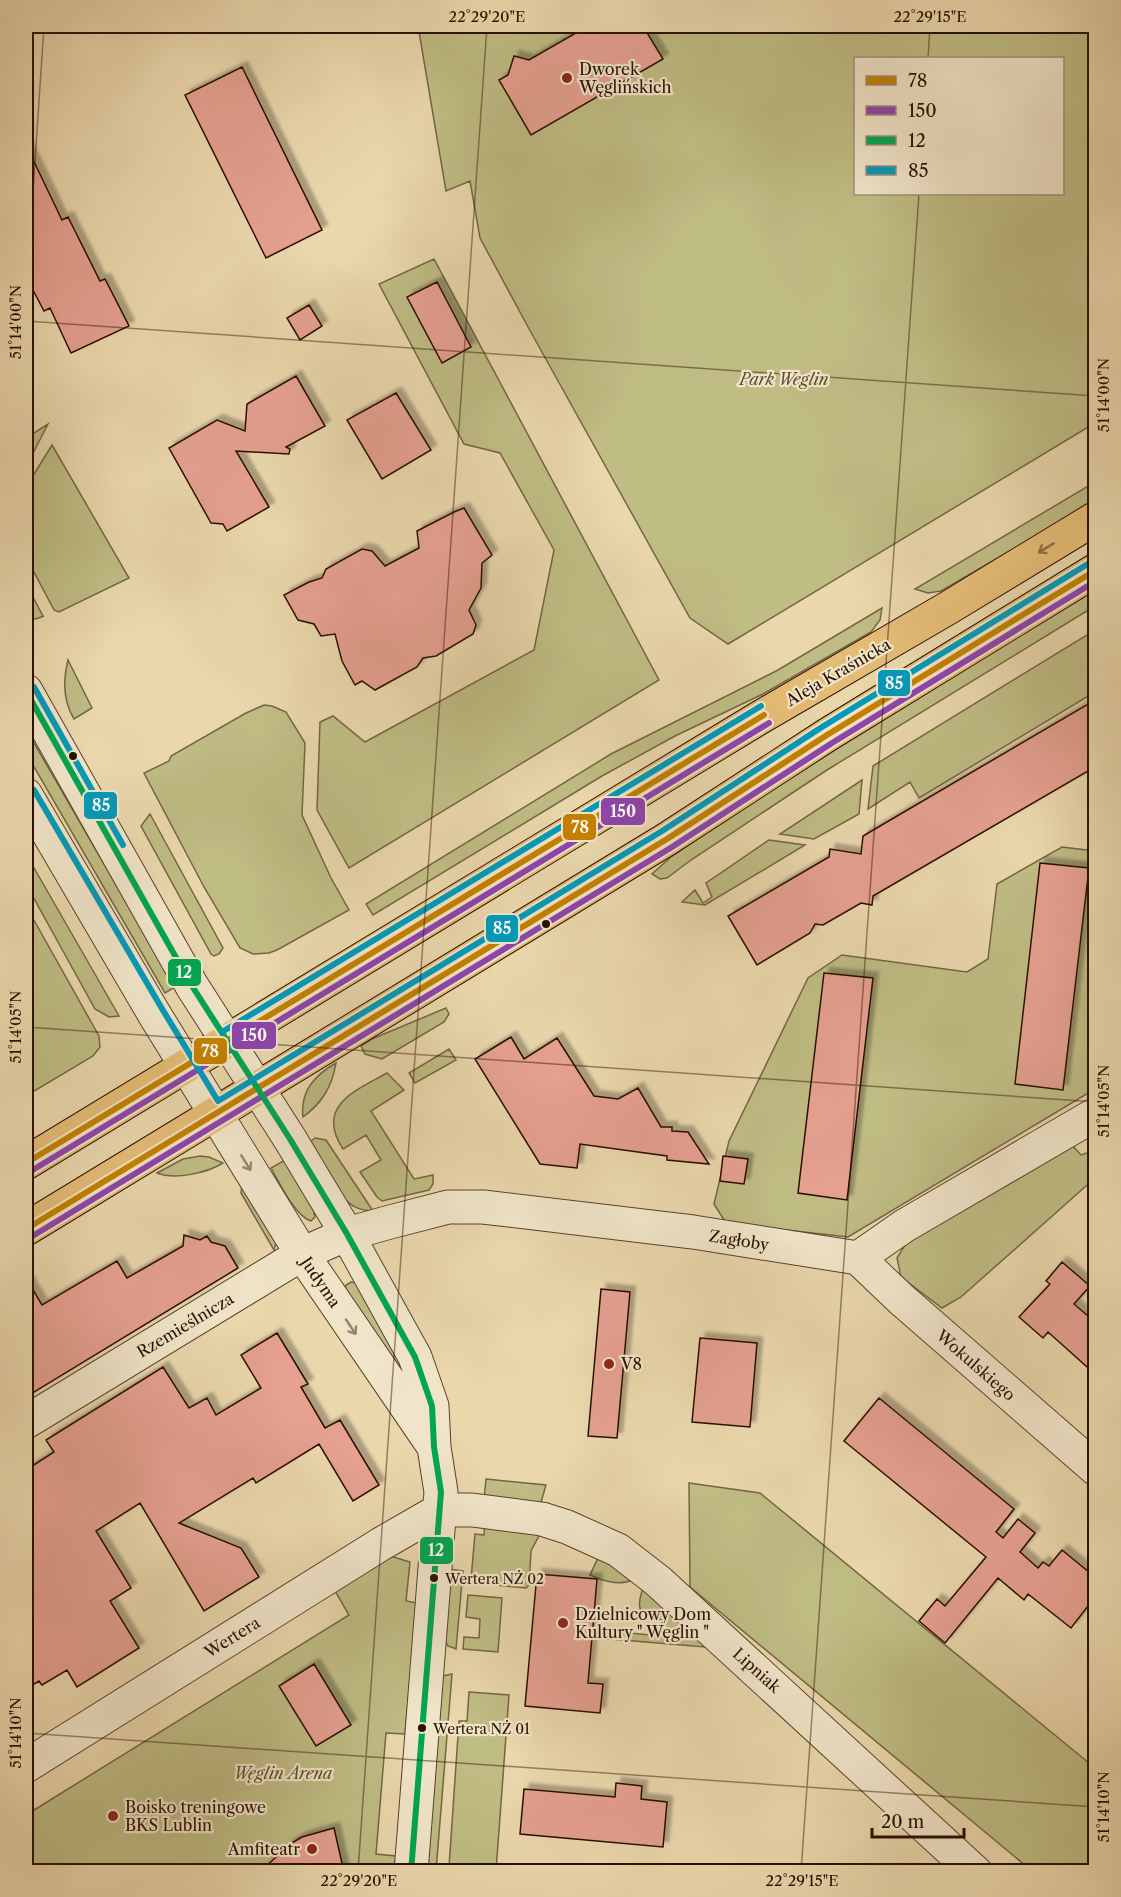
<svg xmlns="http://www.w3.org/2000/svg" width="1121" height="1897" font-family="'Libre Caslon Text',serif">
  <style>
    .green { fill: #bfbc84; stroke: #746642; stroke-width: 1.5; fill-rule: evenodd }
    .building { fill: #e5a090; stroke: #2a0f00; stroke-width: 1.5; filter: url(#shadow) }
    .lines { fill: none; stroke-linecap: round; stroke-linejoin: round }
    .minor-casing { stroke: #5a412b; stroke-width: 35 }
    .major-casing { stroke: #2a0f00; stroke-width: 35 }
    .minor { stroke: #f1e5c9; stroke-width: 33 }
    .major { stroke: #e5bc76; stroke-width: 33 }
    .bus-1-casing { stroke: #f1e5c9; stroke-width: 10 }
    .bus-2-casing { stroke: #f1e5c9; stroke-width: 10 }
    .bus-3-casing { stroke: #f1e5c9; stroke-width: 10 }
    .bus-4-casing { stroke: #f1e5c9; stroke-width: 10 }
    .bus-1 { stroke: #c48000; stroke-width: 6 }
    .bus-2 { stroke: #8e44ad; stroke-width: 6 }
    .bus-3 { stroke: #00a651; stroke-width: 6 }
    .bus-4 { stroke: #049ab9; stroke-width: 6 }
    .oneway { stroke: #916e41 }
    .oneway2 { stroke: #97856f }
    .ticks { fill: none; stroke: #2a0f00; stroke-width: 1.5; stroke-opacity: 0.45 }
    .poi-dot { fill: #8f2418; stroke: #f1e5c9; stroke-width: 2 }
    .bus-dot { fill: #2a0f00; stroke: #f1e5c9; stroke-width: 2 }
    .labels { text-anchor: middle; stroke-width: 4.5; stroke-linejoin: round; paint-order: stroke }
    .bus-label { font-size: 14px; fill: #2a0f00; stroke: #f1e5c9; text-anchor: start }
    .poi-label { font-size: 16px; fill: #2a0f00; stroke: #f1e5c9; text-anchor: start }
    .park-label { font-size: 16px; font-style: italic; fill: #5e4c2e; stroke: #f1e5c9 }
    .street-label { font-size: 16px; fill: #2a0f00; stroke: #f1e5c9 }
    .line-badge { stroke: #f1e5c9; stroke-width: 2 }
    .badge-label { font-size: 16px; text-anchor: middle; font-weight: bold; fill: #fff }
    .neatline { fill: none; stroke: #2a0f00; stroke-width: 2 }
    .ticks-label { font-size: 15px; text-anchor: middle; fill: #2a0f00 }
  </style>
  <defs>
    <filter id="shadow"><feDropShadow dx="5.5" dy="-5.5" stdDeviation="1.5" flood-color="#0004"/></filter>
  </defs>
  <rect width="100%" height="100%" fill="#ead7ac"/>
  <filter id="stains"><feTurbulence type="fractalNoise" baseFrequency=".00333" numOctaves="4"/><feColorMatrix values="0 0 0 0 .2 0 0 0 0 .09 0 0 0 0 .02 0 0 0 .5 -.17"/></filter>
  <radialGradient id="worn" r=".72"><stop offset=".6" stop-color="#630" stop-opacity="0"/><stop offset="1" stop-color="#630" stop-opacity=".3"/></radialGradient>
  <path class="green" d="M418,26H1095V423L728,644L690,618L528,327L480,238L470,181L446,191ZM856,58H1062V194H856Z
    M434,259L659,680L349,868L317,810L320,722L333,716L365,742L534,650L554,550L500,453L464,444L379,284Z
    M48,424L26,467V438Z
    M52,445L129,578L59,612L54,610L26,557V487Z
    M1095,482V501L941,591L928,593L915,589Z
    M26,584L43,616H44L36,619L26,617Z
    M1095,589V606L827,770L691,860L667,878L660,879L652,874L671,857L700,837L829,753Z
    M882,608L880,620L871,632L763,694L675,736L602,776L373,915L366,904L611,754L778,670Z
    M1095,630V692L919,798L910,782L868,809L873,766Z
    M68,660L92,708L74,719C63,701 63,680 68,660Z
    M264,705L272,706L286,712L305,743L302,815L331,878L349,910L277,950L269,953L253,954L240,948L204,887L144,773L169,761L171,756L246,713Z
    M26,729L175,987L165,993L26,753Z
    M862,780L859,814L814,839L780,834Z
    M150,814L223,948L219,954L214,956L211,954L141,826Z
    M769,840L805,845L705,905L682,902L695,890L703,903L712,897L706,883Z
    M1062,847L1095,851V1089L848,1237L726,1223L714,1204L729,1141L808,978L842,955L967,972L988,959L997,884Z
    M26,854L119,1016L109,1017L95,1009L26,884Z
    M26,906L99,1036L100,1047L93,1056L26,1096Z
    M446,1008L449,1014L444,1022L382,1059L365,1054L361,1046L372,1039Z
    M449,1049L456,1060L415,1083L409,1073Z
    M336,1063C332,1087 322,1103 303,1117C300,1091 315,1075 336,1063Z
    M387,1073L404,1090L371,1111L414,1179L433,1175V1184L429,1190L382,1201L377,1197L360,1172L381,1160L366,1135L343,1149C315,1106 355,1091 387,1073Z
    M315,1138L326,1140L373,1211C360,1210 353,1208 344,1198L309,1143Z
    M1071,1144L1081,1155L1095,1150V1178L961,1297L942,1308L901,1277L897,1258L910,1237Z
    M200,1156L209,1157L223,1163C207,1173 175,1180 157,1173L183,1159Z
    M285,1160L313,1208L315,1217L311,1221C295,1216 279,1182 271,1168Z
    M242,1185L277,1239L274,1250L241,1193Z
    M351,1282L357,1283L415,1391L345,1290L346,1285Z
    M486,1479L546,1485L540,1506L484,1500Z
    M689,1483L760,1493L1095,1768V1871H1032L690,1587Z
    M485,1522L542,1530L531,1551L529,1585L526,1588L472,1583L471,1579L475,1534L484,1535Z
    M390,1556L410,1562L406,1601L417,1603L405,1734L386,1733L376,1854L396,1856L394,1871L26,1872V1815L349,1615L335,1591Z
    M599,1556L632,1580C620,1586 602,1581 590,1575Z
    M448,1569L463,1571L456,1649L448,1646L443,1637Z
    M647,1587L706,1640L705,1647L598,1638V1630L661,1636L662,1620C642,1617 635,1612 642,1591Z
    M468,1595L502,1598L498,1652L463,1649L464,1637L479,1638L480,1619L466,1617Z
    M452,1674L436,1871L424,1872L439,1680L443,1676Z
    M469,1692L509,1695L496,1871L449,1867L459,1721H467Z"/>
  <path class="building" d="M588,26H643L663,59L531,135L499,80L508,75L514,56L529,60Z
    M242,67L322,230L266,258L185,95Z
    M26,145L62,220L68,217L100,281L105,279L129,326L71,353L50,308L44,311L34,292L26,296Z
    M437,282L471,347L442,363L407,297Z
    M309,305L322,326L300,340L287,318Z
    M296,376L325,426L286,447L290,449L289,454L236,451L269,507L227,531L223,524L211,523L169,448L217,420L245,431L247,404Z
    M396,393L431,450L382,479L347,420Z
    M464,508L492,555L482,563L481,588L469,610L476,625L473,634L436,656L423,658L417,667L375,690L362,681L355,685L342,661L335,634L321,636L314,624L298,620L284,595L309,582L322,578L326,569L362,549L372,551L385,566L419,548L417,531L454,512Z
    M1095,700V767L873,896L872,905L861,903L823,925L815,924L810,933L757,965L728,916L829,857L830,849L861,854L863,836Z
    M1040,863L1089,868L1063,1090L1015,1084Z
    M824,973L873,978L847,1200L798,1193Z
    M511,1037L524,1059L557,1038L594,1096L618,1099L638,1088L661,1127H672V1131L688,1132L709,1164L667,1160V1156L580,1144L577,1168L540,1164L475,1059Z
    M723,1156L748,1159L744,1184L720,1181Z
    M184,1235L200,1240L207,1236L211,1242L225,1246L238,1268L26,1397V1278L42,1305L117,1261L127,1278L183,1246Z
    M1062,1262L1090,1286L1074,1304L1095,1322V1374L1048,1332L1043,1338L1019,1317L1050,1284L1046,1281Z
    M601,1289L630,1292L617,1438L588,1436Z
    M277,1333L308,1384L301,1387L325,1428L340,1420L379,1485L353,1501L319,1444L256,1483L253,1478L179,1523L241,1548L259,1577L204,1611L140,1503L96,1531L131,1588L110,1601L139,1648L77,1687L67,1670L42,1685L39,1681L26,1689V1470L54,1452L46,1440L163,1367L189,1408L207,1398L216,1415L261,1388L241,1355Z
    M700,1338L757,1343L750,1427L692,1422Z
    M879,1398L1014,1509L996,1532L1003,1538L1018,1519L1035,1533L1020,1552L1038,1568L1043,1562L1049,1566L1062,1550L1095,1577V1597L1071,1628L1028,1594L1024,1600L998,1578L945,1643L919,1621L937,1599L945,1606L986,1557L844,1441Z
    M537,1574L597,1579L588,1683L603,1684L600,1713L525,1706Z
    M314,1664L351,1725L316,1746L279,1686Z
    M616,1783L642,1786L641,1799L667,1802L663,1847L520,1834L524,1789L615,1797Z
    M334,1828L344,1872H260L290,1844L302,1837Z"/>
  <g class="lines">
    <g class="minor-casing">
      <path id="minor" d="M26,691L192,986L290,1139L347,1234L415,1357L432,1406L434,1447L441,1492L411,1872
        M26,795L153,1012L302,1254L434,1447
        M858,1258L901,1299L1096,1469
        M26,1422L302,1254L347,1234L390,1222L448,1207H483L693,1232L858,1258L904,1226L1096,1114
        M26,1766L381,1544L440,1510H472L542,1519L567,1527L618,1550L658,1581L975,1872"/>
    </g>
    <g class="major-casing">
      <path id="major" d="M26,1163L759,718L948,608L1096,518
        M26,1229L667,839L827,735L1096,570"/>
    </g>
    <use href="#minor" class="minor"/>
    <use href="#major" class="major"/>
    <g class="bus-1-casing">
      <path id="bus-1" d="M26,1163L764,715
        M26,1229L667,839L827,735L1096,570"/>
    </g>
    <g class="bus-2-casing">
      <path id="bus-2" d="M31,1171L769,723
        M31,1237L672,847L832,743L1096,581"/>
    </g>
    <g class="bus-3-casing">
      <path id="bus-3" d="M26,691L192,986L290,1139L347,1234L415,1357L432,1406L434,1447L441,1492L411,1872"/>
    </g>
    <g class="bus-4-casing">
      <path id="bus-4" d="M34,687L123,845
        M34,790L161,1007L218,1101L662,831L822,727L1091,562
        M222,1032L761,706"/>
    </g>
    <use href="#bus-1" class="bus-1"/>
    <use href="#bus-2" class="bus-2"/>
    <use href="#bus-3" class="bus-3"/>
    <use href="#bus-4" class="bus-4"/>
  </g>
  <defs><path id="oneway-shaft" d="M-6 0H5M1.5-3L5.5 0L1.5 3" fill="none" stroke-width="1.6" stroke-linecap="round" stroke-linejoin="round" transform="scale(1.5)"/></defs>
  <use class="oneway" href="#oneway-shaft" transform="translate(1046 548) rotate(149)"/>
  <g class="oneway2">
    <use href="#oneway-shaft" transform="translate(246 1163) rotate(58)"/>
    <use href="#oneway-shaft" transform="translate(351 1327) rotate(56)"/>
  </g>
  <path class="ticks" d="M928,58L930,26M26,296L44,26M26,321L1096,396M26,1027L1096,1102M26,1733L1096,1807M358,1872L487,26M801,1872L919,194"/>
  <g class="poi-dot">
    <circle cx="567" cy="78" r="6"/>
    <circle cx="609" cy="1364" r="6"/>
    <circle cx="563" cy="1623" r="6"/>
    <circle cx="113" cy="1816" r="6"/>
    <circle cx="312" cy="1849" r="6"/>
  </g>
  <g class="bus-dot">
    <circle cx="73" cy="756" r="5"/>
    <circle cx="546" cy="924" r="5"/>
    <circle cx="434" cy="1578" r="5"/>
    <circle cx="422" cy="1728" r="5"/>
  </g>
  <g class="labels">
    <g class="bus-label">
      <text x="445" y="1584">Wertera NŻ 02</text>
      <text x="433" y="1734">Wertera NŻ 01</text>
    </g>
    <g class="poi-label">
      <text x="579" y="75">Dworek<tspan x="579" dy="18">Węglińskich</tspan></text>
      <text x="621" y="1370">V8</text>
      <text x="575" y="1620">Dzielnicowy Dom<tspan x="575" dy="18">Kultury " Węglin "</tspan></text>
      <text x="125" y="1813">Boisko treningowe<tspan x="125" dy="18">BKS Lublin</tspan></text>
      <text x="300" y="1855" text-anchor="end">Amfiteatr</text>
    </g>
    <g class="park-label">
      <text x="784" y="385">Park Weglin</text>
      <text x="283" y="1779">Węglin Arena</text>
    </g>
    <g class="street-label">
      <text transform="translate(838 672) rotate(-30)" y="6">Aleja Kraśnicka</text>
      <text transform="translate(739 1240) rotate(9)" y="6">Zagłoby</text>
      <text transform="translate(321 1282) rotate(56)" y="6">Judyma</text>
      <text transform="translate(185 1325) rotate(-31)" y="6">Rzemieślnicza</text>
      <text transform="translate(976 1365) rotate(41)" y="6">Wokulskiego</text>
      <text transform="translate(232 1637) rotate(-32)" y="6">Wertera</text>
      <text transform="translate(757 1670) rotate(42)" y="6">Lipniak</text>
    </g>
  </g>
  <g class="line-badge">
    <rect x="877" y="669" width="34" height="28" rx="6" fill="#049ab9"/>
    <rect x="83" y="791" width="35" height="29" rx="6" fill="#049ab9"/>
    <rect x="600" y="797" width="46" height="29" rx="6" fill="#8e44ad"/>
    <rect x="562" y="813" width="35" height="28" rx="6" fill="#c48000"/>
    <rect x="485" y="914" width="34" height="29" rx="6" fill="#049ab9"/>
    <rect x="167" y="958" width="35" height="29" rx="6" fill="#00a651"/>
    <rect x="231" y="1021" width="46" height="29" rx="6" fill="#8e44ad"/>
    <rect x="193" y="1037" width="35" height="28" rx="6" fill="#c48000"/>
    <rect x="419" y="1536" width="35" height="29" rx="6" fill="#00a651"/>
  </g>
  <g class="badge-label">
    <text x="894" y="689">85</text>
    <text x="101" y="811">85</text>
    <text x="623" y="817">150</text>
    <text x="580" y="833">78</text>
    <text x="502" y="934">85</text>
    <text x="184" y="978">12</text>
    <text x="254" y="1041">150</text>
    <text x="210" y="1057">78</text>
    <text x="436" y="1556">12</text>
  </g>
  <rect width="1121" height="1897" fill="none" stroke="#ead7ac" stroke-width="66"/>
  <rect x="854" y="57" width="210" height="138" fill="#f1e5c9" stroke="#a18f79" stroke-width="1.5"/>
  <rect x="866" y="76" width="30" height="9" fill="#c48000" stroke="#a18f79" stroke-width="1.5"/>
  <text x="908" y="87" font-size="18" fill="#2a0f00">78</text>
  <rect x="866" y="106" width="30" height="9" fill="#8e44ad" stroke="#a18f79" stroke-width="1.5"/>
  <text x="908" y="117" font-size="18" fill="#2a0f00">150</text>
  <rect x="866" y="136" width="30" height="9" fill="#00a651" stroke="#a18f79" stroke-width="1.5"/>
  <text x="908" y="147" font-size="18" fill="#2a0f00">12</text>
  <rect x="866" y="166" width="30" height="9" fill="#049ab9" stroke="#a18f79" stroke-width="1.5"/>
  <text x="908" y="177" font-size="18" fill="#2a0f00">85</text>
  <path d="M872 1828v9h92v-9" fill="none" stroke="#2a0f00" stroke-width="3"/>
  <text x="881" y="1828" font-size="18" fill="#2a0f00" stroke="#f1e5c9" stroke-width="4.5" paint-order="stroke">20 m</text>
  <rect x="33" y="33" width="1055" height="1831" class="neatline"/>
  <g class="ticks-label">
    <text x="487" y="22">22°29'20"E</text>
    <text x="930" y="22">22°29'15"E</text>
    <text transform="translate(16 322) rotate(-90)" y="5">51°14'00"N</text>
    <text transform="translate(1104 395) rotate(-90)" y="5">51°14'00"N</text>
    <text transform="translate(16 1027) rotate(-90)" y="5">51°14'05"N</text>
    <text transform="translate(1104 1101) rotate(-90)" y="5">51°14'05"N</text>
    <text transform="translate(16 1733) rotate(-90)" y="5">51°14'10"N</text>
    <text transform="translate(1104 1807) rotate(-90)" y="5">51°14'10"N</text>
    <text x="359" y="1886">22°29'20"E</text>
    <text x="802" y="1886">22°29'15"E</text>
  </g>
  <rect width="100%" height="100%" filter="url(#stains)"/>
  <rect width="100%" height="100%" fill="url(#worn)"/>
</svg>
